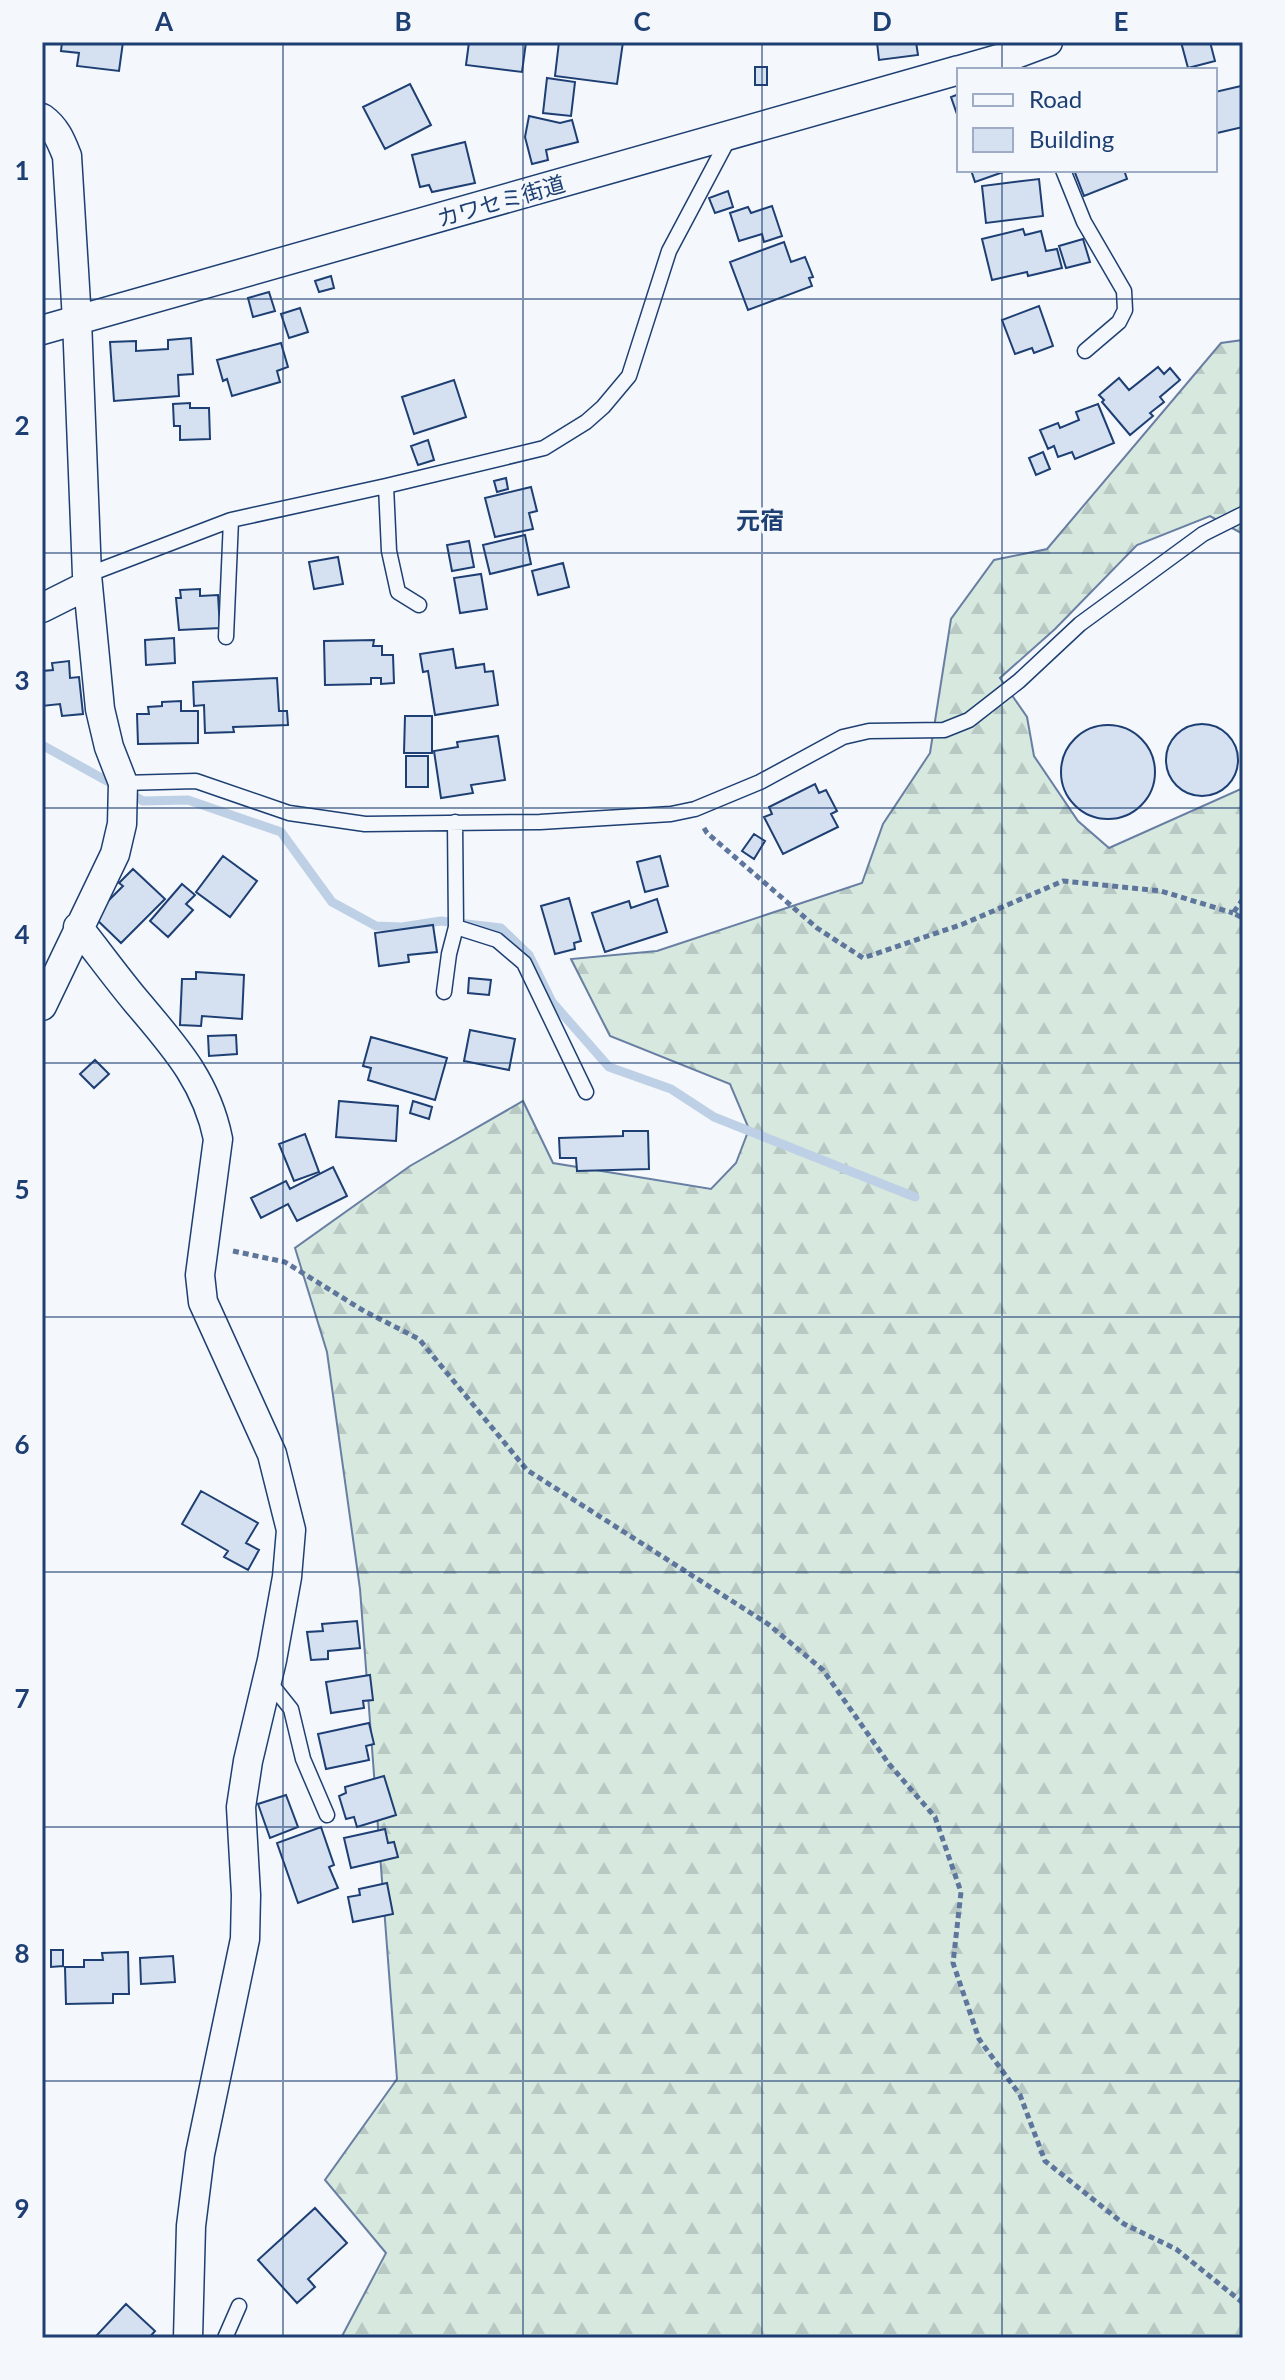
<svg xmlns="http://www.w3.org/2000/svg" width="1285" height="2380" font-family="Lato,'Noto Sans JP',sans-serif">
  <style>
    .forest { fill: url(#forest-firs); stroke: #687fa3; stroke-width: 2 }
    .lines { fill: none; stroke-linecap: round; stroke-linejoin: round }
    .stream { stroke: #bed0e5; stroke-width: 9 }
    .building { fill: #d5e0f0; stroke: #1d3f73; stroke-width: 2 }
    .service-casing { stroke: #1d3f73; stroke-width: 17 }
    .minor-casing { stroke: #1d3f73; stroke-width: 31 }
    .path { stroke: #5e769c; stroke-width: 5; stroke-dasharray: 6 4; stroke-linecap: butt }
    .service { stroke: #f4f7fb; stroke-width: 14 }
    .minor { stroke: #f4f7fb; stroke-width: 28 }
    .grid { fill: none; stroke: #1d3f73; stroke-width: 2; stroke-opacity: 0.55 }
    .labels { text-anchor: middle; stroke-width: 6; stroke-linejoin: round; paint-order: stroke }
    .street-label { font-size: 22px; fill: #1d3f73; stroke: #f4f7fb }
    .neighbourhood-label { font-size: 24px; font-weight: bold; fill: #1d3f73; stroke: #f4f7fb }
    .neatline { fill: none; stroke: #1d3f73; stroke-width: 3 }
    .grid-label { font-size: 26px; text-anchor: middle; font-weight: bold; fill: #1d3f73 }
  </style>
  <defs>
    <pattern id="forest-firs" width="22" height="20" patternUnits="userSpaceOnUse" patternTransform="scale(2)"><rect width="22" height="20" fill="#d7e8df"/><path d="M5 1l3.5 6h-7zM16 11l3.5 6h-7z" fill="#b8c8c3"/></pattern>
  </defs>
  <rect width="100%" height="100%" fill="#f4f7fb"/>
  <path class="forest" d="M1243,340V534L1210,516L1137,545L1055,629L1000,678L1027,717L1034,756L1078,821L1109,848L1243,788V2338H341L386,2253L325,2180L397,2079L360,1589L327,1352L295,1248L410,1166L523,1101L553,1163L711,1189L736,1163L749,1129L730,1084L610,1036L571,959L657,951L862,883L883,824L930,753L951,619L994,560L1047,549L1221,343Z"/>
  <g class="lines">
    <path class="stream" d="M42,745L143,801L188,800L281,832L332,902L376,926L402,927L441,921L501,928L529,955L552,1002L609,1067L671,1089L714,1117L915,1197"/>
  </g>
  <path class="building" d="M62,42H123L119,71L77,66L79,53L61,51Z
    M469,42H526L522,72L466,65Z
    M559,42H623L617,84L555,76Z
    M877,42H916L918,55L879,60Z
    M1181,42H1210L1215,61L1188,68Z
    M755,67H767V85H755Z
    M547,78L575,82L571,116L543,113Z
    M410,84L431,125L385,149L363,107Z
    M1241,86L1243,127L1217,133L1215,124V92Z
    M959,94V120L951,97Z
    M529,116L560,123L572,120L578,142L546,150L548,160L532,164L525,137Z
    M465,142L475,183L432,192L429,185L420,187L412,155Z
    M971,170H1009L975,182Z
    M1074,170H1124L1127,179L1084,196Z
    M1039,179L1043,216L986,223L982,186Z
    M728,191L733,207L715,213L709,198Z
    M772,206L782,236L764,242L762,234L739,241L730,213L748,207L751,213Z
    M1023,229L1025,235L1041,231L1046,251L1057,249L1062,268L1028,276L1027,272L992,280L982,239Z
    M1083,239L1090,262L1066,268L1059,246Z
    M784,242L791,262L805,257L813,277L809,278L812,286L748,310L730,262Z
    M331,276L334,288L319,292L315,281Z
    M269,292L275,311L253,317L248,298Z
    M1039,306L1053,346L1034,353L1032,348L1015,354L1002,320Z
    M300,308L308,332L289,338L281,314Z
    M191,338L193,374L178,375L179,396L114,401L110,342L136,341V351L168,349V340Z
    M281,343L288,367L277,371L280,382L232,396L227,379L223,381L217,360Z
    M1158,367L1164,374L1170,368L1180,380L1160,397L1164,402L1150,413L1153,416L1130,435L1102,402L1104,400L1099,395L1119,378L1129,390Z
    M454,380L466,417L414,434L402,397Z
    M190,403V408H209L210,439L180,440V426H174L173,404Z
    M1098,404L1114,443L1075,459L1072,452L1058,457L1054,446L1048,449L1040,430L1058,423L1060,428L1079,420L1076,412Z
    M428,440L434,460L418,465L411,446Z
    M1043,452L1050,469L1036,475L1029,458Z
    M506,478L508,489L497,492L494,481Z
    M531,487L537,511L529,513L533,529L495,537L485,498Z
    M525,535L531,564L490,574L483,545Z
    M469,541L474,567L452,571L447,545Z
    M338,557L343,584L314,589L309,562Z
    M563,563L569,587L538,595L532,571Z
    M481,574L487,609L460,613L454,578Z
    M200,589V596L218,595L220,628L179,630L176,598H181L180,590Z
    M174,638L175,663L146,665L145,640Z
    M374,640L373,646H382V655H393L394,683L381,684V678H371V684L325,685L324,641Z
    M453,649L456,668L484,664L485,672L493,671L498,705L435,715L428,671L423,672L420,654Z
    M69,661L70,678L79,677L83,714L62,716L60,704L42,706V671L53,670L52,663Z
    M277,678L279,711H287L288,725L233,727L234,732L205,733L204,705L194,706L193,682Z
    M181,701V711H198V743L138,744L137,714H149L148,707L162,706V702Z
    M405,716H432V753H404Z
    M1166 760a36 36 0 1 1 72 0a36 36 0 1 1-72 0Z
    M1061 772a47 47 0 1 1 94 0a47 47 0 1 1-94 0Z
    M498,736L505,780L471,785L473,793L441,798L434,751L458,747L457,742Z
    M406,756H428V787H406Z
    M815,784L819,793L826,790L837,811L831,814L838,827L783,854L764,817L772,814L769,807Z
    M754,834L765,841L754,859L742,851Z
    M223,856L257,881L230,917L196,892Z
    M660,856L668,886L645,892L637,862Z
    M133,869L165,899L121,943L93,916L123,886L119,883Z
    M182,884L195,895L186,904L193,910L168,937L150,921Z
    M569,898L581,941L574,943L575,949L555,954L541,906Z
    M657,899L667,932L605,952L592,913L629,901L631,908Z
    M433,925L437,952L408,955L409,962L379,966L375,933Z
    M196,972L244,975L242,1019L202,1016L201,1026L180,1025L182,979H196Z
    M469,978L491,980L489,995L468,993Z
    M470,1030L515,1039L509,1070L464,1061Z
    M236,1035L237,1054L209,1056L208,1036Z
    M371,1037L447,1058L435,1100L368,1080L371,1068L363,1066Z
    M95,1060L109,1074L94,1088L80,1074Z
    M339,1101L398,1106L396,1141L336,1137Z
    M413,1101L432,1107L429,1119L410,1113Z
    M623,1131H648L649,1169L577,1171L576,1158H560L559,1138L623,1136Z
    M305,1134L319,1172L294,1181L279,1144Z
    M333,1167L347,1196L297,1221L288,1204L261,1218L251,1198L286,1181L290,1189Z
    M201,1491L258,1523L246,1543L259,1550L248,1570L224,1557L228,1551L182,1524Z
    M357,1621L360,1648L328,1651V1659L311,1660L307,1632L323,1631L322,1624Z
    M370,1675L373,1700L363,1701L364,1708L331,1713L326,1682Z
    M369,1723L374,1744L366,1746L369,1760L326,1769L318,1734Z
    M384,1776L396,1815L357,1827L354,1817L346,1819L339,1796L346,1793L345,1787Z
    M286,1795L298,1827L270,1838L258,1804Z
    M321,1827L334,1865L329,1867L338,1888L298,1903L277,1843Z
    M385,1829L388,1843L394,1842L398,1857L351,1868L344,1838Z
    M387,1883L393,1914L353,1922L348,1897L360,1895L359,1889Z
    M51,1950H63V1966L51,1967Z
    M128,1952L129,1994H113V2003L66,2004L65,1967H84V1960H103L102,1953Z
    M173,1956L175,1982L141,1984L140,1958Z
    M315,2208L347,2243L308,2279L315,2287L297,2303L258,2260Z
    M126,2304L155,2331L149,2338H101L97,2335Z"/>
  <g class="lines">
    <g class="service-casing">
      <path id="service" d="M1063,170L1084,222L1124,291L1125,310L1119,322L1085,351
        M386,486L389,551L398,592L419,605
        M87,575L231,520L386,486L544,448L586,422L603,407L629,376L669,251L730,136
        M226,637L231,520
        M123,783L196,781L289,813L365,824L540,822L671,814L695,809L760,782L843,737L869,731L944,730L969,720L1019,681L1080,624L1203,534L1243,514
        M456,927L497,940L524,963L586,1092
        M444,992L449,954L456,927L455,822
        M267,1679L291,1709L303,1759L327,1815
        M225,2338L239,2306"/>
    </g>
    <g class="minor-casing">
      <path id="minor" d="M960,70L1016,54L1048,42
        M42,118C56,128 61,141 67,156L77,320L87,575L100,709L109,747L123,783L122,824L115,854L42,1006
        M42,330L959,70
        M42,608L88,585
        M78,927C98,952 116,977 136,1001C173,1045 206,1080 218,1139L200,1275L203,1302L272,1454L291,1530L287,1577L272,1660L248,1761L241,1807L246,1895L245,1939L200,2154L191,2226L188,2338"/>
    </g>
    <path class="path" d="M704,828L707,833L817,928L863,958L963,924L1063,881L1161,891L1233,913
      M1243,899L1233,913L1243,918
      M233,1251L285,1262L364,1311L419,1339L527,1470L768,1624L823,1670L889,1764L935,1817L961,1892L953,1963L979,2039L1020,2095L1045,2161L1124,2224L1176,2249L1243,2303"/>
    <use href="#service" class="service"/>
    <use href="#minor" class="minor"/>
  </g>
  <path class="grid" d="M283,42V2338M523,42V2338M762,42V2338M1002,42V70M1002,170V2338M42,299H1243M42,553H1243M42,808H1243M42,1063H1243M42,1317H1243M42,1572H1243M42,1827H1243M42,2081H1243"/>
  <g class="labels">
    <g class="street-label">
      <text transform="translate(501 201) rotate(-16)" y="8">カワセミ街道</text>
    </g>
    <g class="neighbourhood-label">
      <text x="760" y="529">元宿</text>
    </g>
  </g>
  <rect width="1285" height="2380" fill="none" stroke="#f4f7fb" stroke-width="88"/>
  <rect x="957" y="68" width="260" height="104" fill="#f4f7fb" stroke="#9eadc5" stroke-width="2"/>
  <rect x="973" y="94" width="40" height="12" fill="#f4f7fb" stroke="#9eadc5" stroke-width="2"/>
  <text x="1029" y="108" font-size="24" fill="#1d3f73">Road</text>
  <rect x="973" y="128" width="40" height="24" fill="#d5e0f0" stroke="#9eadc5" stroke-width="2"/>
  <text x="1029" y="148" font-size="24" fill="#1d3f73">Building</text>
  <rect x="44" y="44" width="1197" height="2292" class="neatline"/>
  <g class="grid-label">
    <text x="164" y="31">A</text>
    <text x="403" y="31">B</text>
    <text x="642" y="31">C</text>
    <text x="882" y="31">D</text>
    <text x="1121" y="31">E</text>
    <text x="22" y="180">1</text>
    <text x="22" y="435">2</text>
    <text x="22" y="690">3</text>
    <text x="22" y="944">4</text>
    <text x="22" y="1199">5</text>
    <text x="22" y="1454">6</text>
    <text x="22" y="1708">7</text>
    <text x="22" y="1963">8</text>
    <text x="22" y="2218">9</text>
  </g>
</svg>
